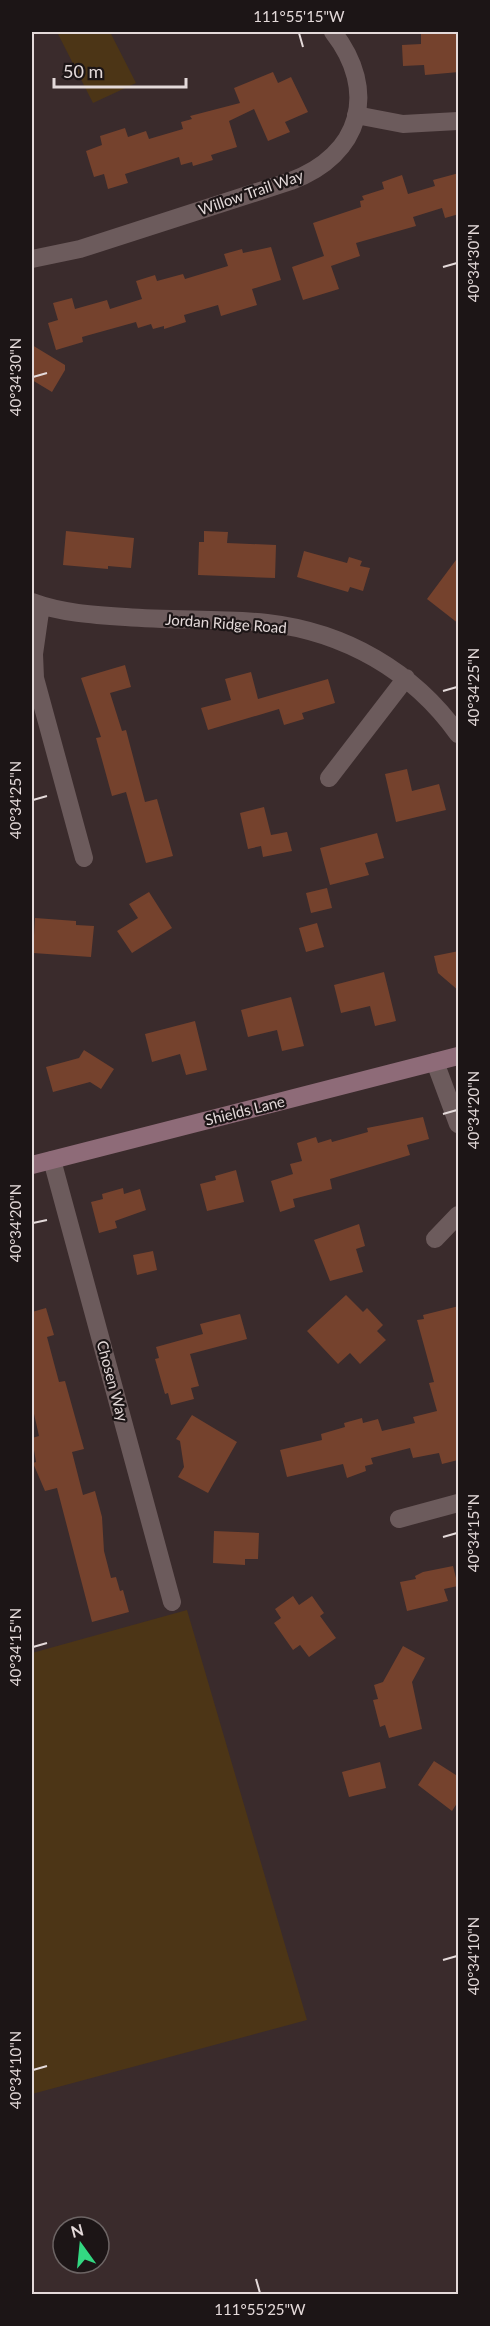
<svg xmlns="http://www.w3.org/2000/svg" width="490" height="2326" font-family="Lato,sans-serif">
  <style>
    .green { fill: #4c3516 }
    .building { fill: #75422d }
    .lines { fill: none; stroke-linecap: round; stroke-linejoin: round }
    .street { stroke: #6c5b5c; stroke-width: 18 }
    .secondary { stroke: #8e6b78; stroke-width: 18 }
    .ticks { fill: none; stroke: #e4dada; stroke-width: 2 }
    .labels { text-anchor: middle; stroke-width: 4.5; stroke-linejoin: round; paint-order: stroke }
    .street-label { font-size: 15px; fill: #e4dada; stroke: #1c1516 }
    .neatline { fill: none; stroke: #e4dada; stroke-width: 2 }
    .ticks-label { font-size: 15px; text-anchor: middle; fill: #e4dada }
  </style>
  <rect width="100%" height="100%" fill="#3a2b2c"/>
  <path class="green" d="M57,32H110L136,83L93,103Z
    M187,1610L307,2020L32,2094V1653Z"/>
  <path class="building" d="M421,32H459V72L425,75L424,65L403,66L402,45L421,44Z
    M273,72L278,83L291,77L308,112L285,122L290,132L268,141L254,109L229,121L237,147L211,155L213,160L193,166L192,162L181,165L179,157L125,174L128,183L108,189L104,174L94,177L86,151L102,145L100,136L125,128L128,137L146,131L149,139L183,129L181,122L192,119L190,116L240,103L234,88Z
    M459,173V214L445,218L442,208L413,217L416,226L356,243L360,256L331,266L339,289L303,300L292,267L324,256L313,223L361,207L360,201L364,200L362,196L384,189L382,182L402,175L408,194L435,186L433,180Z
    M271,247L281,280L252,289L257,305L221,316L218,305L184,315L186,322L164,329V326L153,329L151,324L138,328L136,322L82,337L83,342L56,350L48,323L58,320L53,303L72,298L75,309L107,300L110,309L142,299L136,281L155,275L157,281L183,274L185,279L228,266L224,254L242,249L243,253Z
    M32,345L65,365V370L52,392L32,380Z
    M66,531L134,538L131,568L108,566V569L63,565Z
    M204,531L228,532L227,543L276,545L275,578L198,575L199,542H204Z
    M304,551L347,563L349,557L362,561L360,566L370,568L363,591L350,587L348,592L297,577Z
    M459,556V624L427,599Z
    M125,665L131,687L110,693L122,731L126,730L145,802L157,799L173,856L146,863L126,792L112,796L96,738L101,737L81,678Z
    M251,672L258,699L328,679L335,703L302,713L304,719L284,725L279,709L208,730L201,708L231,700L225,679Z
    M407,769L412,791L439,784L446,810L396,822L385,774Z
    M264,807L271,835L287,832L292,851L263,857L261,846L248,849L240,813Z
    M377,833L384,858L365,863L369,875L330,885L320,848Z
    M327,888L332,908L311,913L306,893Z
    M149,892L172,928L132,953L117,931L138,918L129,904Z
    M35,918L76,921V925L94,926L91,957L33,953Z
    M317,923L324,947L306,952L299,928Z
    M459,951V991L438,973L434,956Z
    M384,972L396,1021L375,1026L370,1006L341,1013L334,985Z
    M291,997L304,1046L282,1051L277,1030L248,1037L241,1010Z
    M195,1021L207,1070L186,1075L180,1054L152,1062L145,1034Z
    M84,1050L114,1069L101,1089L90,1082L53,1092L46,1067L79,1058Z
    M423,1117L429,1139L407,1145L410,1155L330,1179L332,1189L293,1199L295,1207L280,1212L271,1181L293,1174L290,1164L302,1161L297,1143L316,1137L318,1143L331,1139L332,1142L368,1132L367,1128Z
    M236,1170L244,1202L207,1211L200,1184L216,1180L215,1176Z
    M123,1188L124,1194L140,1189L146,1210L115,1221L117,1228L99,1233L91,1202L103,1199L102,1194Z
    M359,1224L365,1246L356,1249L363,1272L330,1281L314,1240Z
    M153,1251L157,1270L137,1275L133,1255Z
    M346,1295L363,1312L367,1308L383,1325L377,1331L386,1340L360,1364L350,1353L338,1364L307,1331Z
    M459,1306L458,1460L442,1464L439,1453L413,1458L410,1448L371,1458L373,1464L365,1466L366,1471L347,1478L343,1464L287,1477L280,1450L322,1440L321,1434L345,1427L344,1423L362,1418L363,1423L378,1419L382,1431L415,1423L413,1417L437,1411L429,1383L434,1382L417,1320L424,1319L423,1315Z
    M46,1308L54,1335L47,1337L59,1382L65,1381L84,1449L72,1452L83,1495L95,1491L102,1517L104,1551L111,1578L116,1577L120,1591L123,1590L129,1612L92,1622L57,1488L45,1491L33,1463L36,1462L32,1438L39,1436L32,1405V1312Z
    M240,1314L247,1339L190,1354L199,1386L191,1388L194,1399L171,1405L168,1393L165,1394L155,1359L159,1358L156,1347L203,1334L200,1324Z
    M192,1415L237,1442L208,1493L178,1477L184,1467L180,1441L176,1439Z
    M214,1531L259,1533L258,1559H245V1565L213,1563Z
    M453,1566L458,1586L444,1589L448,1601L407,1611L400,1582L416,1579L415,1576L423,1572Z
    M293,1596L299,1605L312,1596L324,1613L320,1616L336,1638L309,1657L300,1645L293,1650L274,1623L281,1618L275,1609Z
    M403,1646L425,1658L412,1682L422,1729L389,1738L385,1725L380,1727L373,1700L378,1699L374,1685L383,1682Z
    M434,1761L459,1777V1800L452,1811L418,1785Z
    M380,1762L386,1788L349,1797L342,1772Z"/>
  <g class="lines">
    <path class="street" d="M356,115L403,124L458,121
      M32,259L80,249L291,181C361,155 379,91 333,32
      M32,602C61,613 94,615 126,617C173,621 220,618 267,623C345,632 413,671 458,734
      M41,605L34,654L35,678L84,858
      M329,778L406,678
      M435,1062L458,1124
      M52,1160L172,1602
      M435,1239L458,1215
      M399,1519L458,1503"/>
    <path class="secondary" d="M32,1165L458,1056"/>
  </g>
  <path class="ticks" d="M299,33L303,47M443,267L457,263M33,377L47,373M443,691L457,687M33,800L47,796M443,1114L457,1110M33,1223L47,1220M443,1537L457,1533M33,1647L47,1643M443,1960L457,1956M33,2070L47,2066M256,2279L260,2293"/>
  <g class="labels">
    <g class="street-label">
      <text transform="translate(251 193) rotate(-19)" y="5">Willow Trail Way</text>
      <text transform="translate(226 624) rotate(4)" y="5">Jordan Ridge Road</text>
      <text transform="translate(245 1111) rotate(-14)" y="5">Shields Lane</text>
      <text transform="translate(112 1381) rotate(75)" y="5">Chosen Way</text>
    </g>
  </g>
  <rect width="490" height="2326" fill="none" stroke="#1c1516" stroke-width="66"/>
  <g transform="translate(81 2245) rotate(345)"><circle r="28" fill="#1c1516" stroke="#6c6464" stroke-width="1.5"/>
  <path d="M0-4.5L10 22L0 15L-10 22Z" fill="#33d882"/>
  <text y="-9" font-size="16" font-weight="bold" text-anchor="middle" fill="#e4dada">N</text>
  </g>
  <path d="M54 78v9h132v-9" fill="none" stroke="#e4dada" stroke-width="3"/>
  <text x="63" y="78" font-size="18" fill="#e4dada" stroke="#1c1516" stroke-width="4.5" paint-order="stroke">50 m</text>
  <rect x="33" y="33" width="424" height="2260" class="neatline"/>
  <g class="ticks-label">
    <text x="299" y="22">111°55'15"W</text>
    <text transform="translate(474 263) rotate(-90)" y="5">40°34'30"N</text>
    <text transform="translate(16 377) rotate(-90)" y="5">40°34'30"N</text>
    <text transform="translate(474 687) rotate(-90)" y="5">40°34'25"N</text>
    <text transform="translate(16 800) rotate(-90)" y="5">40°34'25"N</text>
    <text transform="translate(474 1110) rotate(-90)" y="5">40°34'20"N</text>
    <text transform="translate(16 1223) rotate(-90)" y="5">40°34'20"N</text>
    <text transform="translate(474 1533) rotate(-90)" y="5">40°34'15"N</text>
    <text transform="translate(16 1647) rotate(-90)" y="5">40°34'15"N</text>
    <text transform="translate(474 1956) rotate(-90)" y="5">40°34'10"N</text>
    <text transform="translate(16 2070) rotate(-90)" y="5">40°34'10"N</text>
    <text x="260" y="2315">111°55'25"W</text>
  </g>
</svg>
